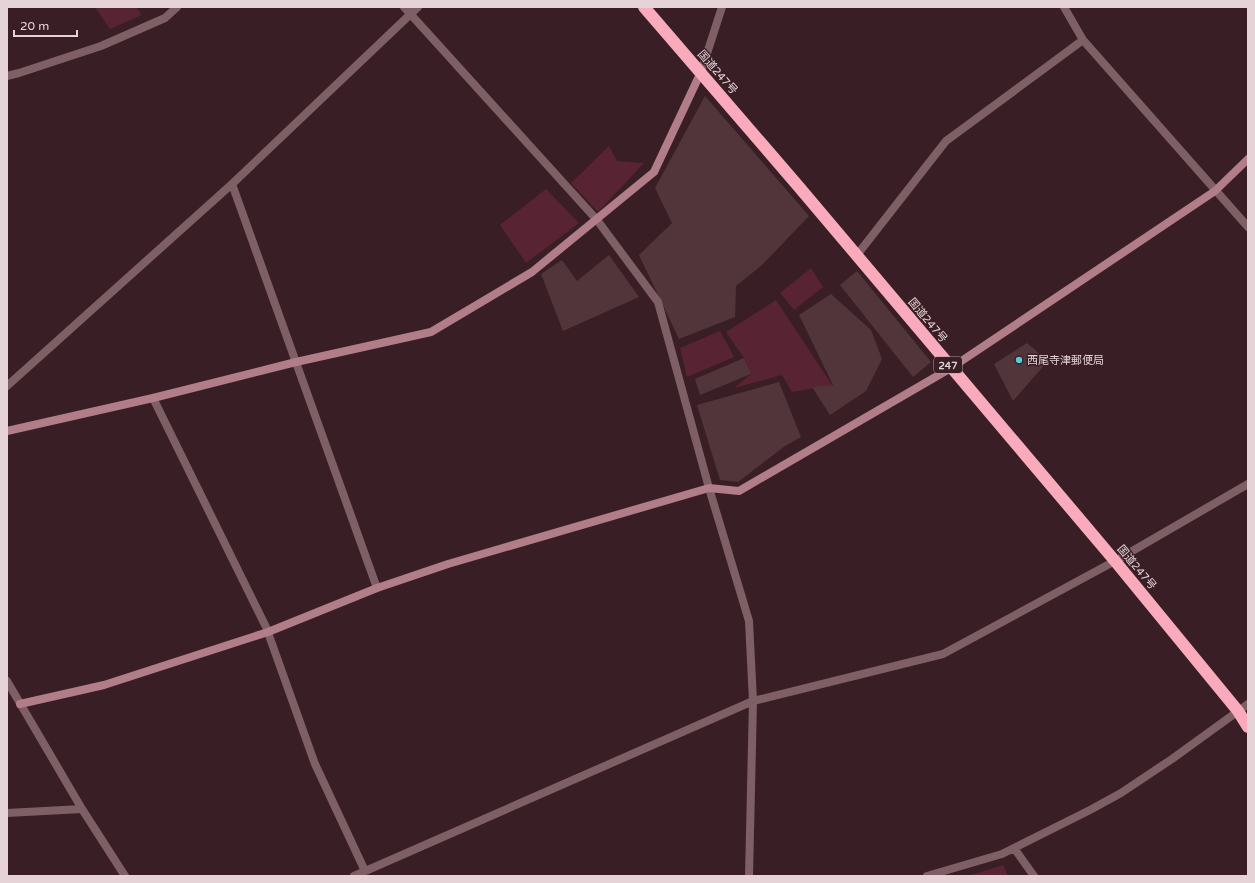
<svg xmlns="http://www.w3.org/2000/svg" width="1255" height="883" font-family="'Varela Round','Noto Sans JP',sans-serif">
  <style>
    .green { fill: #582332 }
    .building { fill: #51353b }
    .lines { fill: none; stroke-linecap: round; stroke-linejoin: round }
    .street { stroke: #7f5f66; stroke-width: 8 }
    .secondary { stroke: #b07d88; stroke-width: 8 }
    .highway { stroke: #f9aabc; stroke-width: 12 }
    .poi-dot { fill: #52ccd6; stroke: #391f25; stroke-width: 1.5 }
    .labels { text-anchor: middle; stroke-width: 3; stroke-linejoin: round; paint-order: stroke }
    .shield { fill: #391f25; stroke: #b19da2; stroke-width: 1 }
    .shield-label { font-size: 10px; font-weight: bold; fill: #e5d3d7 }
    .street-label { font-size: 11px; fill: #e5d3d7; stroke: #391f25 }
    .poi-label { font-size: 11px; fill: #e5d3d7; stroke: #391f25; text-anchor: start }
  </style>
  <rect width="100%" height="100%" fill="#391f25"/>
  <path class="green" d="M95,7H136L142,15L110,29Z
    M609,146L617,161L644,163L598,212L571,183Z
    M546,189L579,223L526,263L500,225Z
    M811,268L823,287L794,310L780,293Z
    M776,300L832,385L792,392L782,375L734,388L751,374L744,358L726,332Z
    M720,331L734,357L687,377L680,348Z
    M1003,865L1008,876H968Z"/>
  <path class="building" d="M705,96L809,216L762,265L736,286L735,317L679,339L639,255L672,223L655,188Z
    M609,255L639,297L563,331L541,274L562,260L577,281Z
    M857,271L931,362L913,377L840,285Z
    M831,294L871,330L882,359L866,391L830,415L812,387L833,385L799,315Z
    M1027,343L1048,361L1013,401L994,364Z
    M744,358L751,374L700,395L695,379Z
    M779,382L801,437L785,446L738,482L720,480L697,405Z"/>
  <g class="lines">
    <path class="street" d="M404,7L597,220L658,302L709,488L749,621L753,701L749,876
      M1064,7L1083,40L1248,227
      M701,72L722,7
      M7,76L19,73L101,46L165,18L177,7
      M232,184L377,588
      M857,255L946,141L1083,40
      M7,386L232,184L418,7
      M153,398L266,627L315,764L365,871
      M7,681L82,809L125,876
      M7,813L82,809
      M1014,848L1034,876
      M354,876L753,701L943,654L1115,561L1248,484
      M927,876L1002,854L1090,810L1121,793L1172,759L1248,704"/>
    <path class="secondary" d="M7,431L153,398L296,362L431,332L532,272L654,172L701,72
      M20,704L104,685L268,632L377,588L448,564L709,488L739,491L951,368L1215,191L1248,159"/>
    <path class="highway" d="M644,7L799,187L1115,561L1238,711L1248,727"/>
  </g>
  <circle class="poi-dot" cx="1019" cy="360" r="4"/>
  <g class="labels">
    <rect class="shield" x="934" y="357" width="28" height="16" rx="3"/>
    <g class="shield-label">
      <text x="948" y="369">247</text>
    </g>
    <g class="street-label">
      <text transform="translate(718 72) rotate(49)" y="4">国道247号</text>
      <text transform="translate(928 320) rotate(50)" y="4">国道247号</text>
      <text transform="translate(1137 567) rotate(50)" y="4">国道247号</text>
    </g>
    <g class="poi-label">
      <text x="1027" y="364">西尾寺津郵便局</text>
    </g>
  </g>
  <rect width="1255" height="883" fill="none" stroke="#e5d3d7" stroke-width="16"/>
  <path d="M14 30v6h63v-6" fill="none" stroke="#e5d3d7" stroke-width="2"/>
  <text x="20" y="30" font-size="12" fill="#e5d3d7" stroke="#391f25" stroke-width="3" paint-order="stroke">20 m</text>
</svg>
